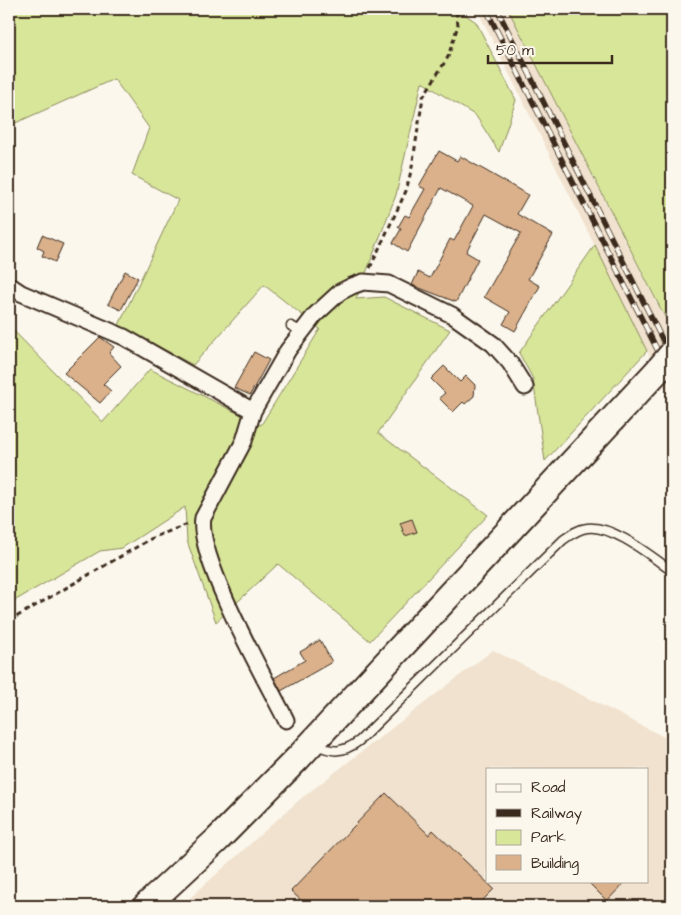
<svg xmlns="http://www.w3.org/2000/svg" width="681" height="915" font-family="'Architects Daughter',sans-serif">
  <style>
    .built { fill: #f1e2cf; fill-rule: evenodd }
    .green { fill: #d8e69a; stroke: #8a885c }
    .building { fill: #dab18b; stroke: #3b2a1e }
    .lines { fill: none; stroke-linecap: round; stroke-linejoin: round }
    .service-casing { stroke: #3b2a1e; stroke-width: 11 }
    .minor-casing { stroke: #3b2a1e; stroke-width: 19 }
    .primary-casing { stroke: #3b2a1e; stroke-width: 29 }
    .path { stroke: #3b2a1e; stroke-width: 3; stroke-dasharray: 5 4; stroke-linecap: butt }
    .service { stroke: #fbf7ec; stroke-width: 8 }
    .minor { stroke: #fbf7ec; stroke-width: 15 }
    .primary { stroke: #fbf7ec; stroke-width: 25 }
    .rail-casing { stroke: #3b2a1e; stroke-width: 5.5 }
    .rail { stroke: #fbf7ec; stroke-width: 4; stroke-dasharray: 11; stroke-linecap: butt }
    .primary-bridge-casing { stroke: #3b2a1e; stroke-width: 29; stroke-linecap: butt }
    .primary-bridge { stroke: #fbf7ec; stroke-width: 25 }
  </style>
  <rect width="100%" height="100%" fill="#fbf7ec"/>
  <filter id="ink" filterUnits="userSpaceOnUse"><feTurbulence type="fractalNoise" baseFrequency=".02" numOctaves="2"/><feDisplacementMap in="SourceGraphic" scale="10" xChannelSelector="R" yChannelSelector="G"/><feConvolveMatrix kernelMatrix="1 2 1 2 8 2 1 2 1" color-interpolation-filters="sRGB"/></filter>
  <g filter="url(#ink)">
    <path class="built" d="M477,9H508L672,333V401Z
      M493,650L672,741V906H181L299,800ZM487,769H647V881H487Z"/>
    <path class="green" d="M9,9H325L334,12L336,9H457L476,22L516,100L499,152L476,116L422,82L396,195L356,299L384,297L450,330L378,433L488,515L370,641L278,564L216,622L187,541L185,507L122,548L100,551L9,604V326L103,422L150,369L261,425L320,329L264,285L193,365L119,325L178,200L132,175L149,128L114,79L11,125L9,123Z
      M508,9H672V325L670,327Z
      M595,245L647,351L545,461L533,379L519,353Z"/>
    <path class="building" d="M439,151L457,161L460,156L528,195L517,214L553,235L528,279L540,286L515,331L503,324L510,312L484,297L521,233L486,214L466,252L478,259L456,302L412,285L418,272L430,278L450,239L454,241L473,206L441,188L407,252L393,243L401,229L398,227L405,215L409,217L425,189L419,186Z
      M42,235L63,244L55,262L42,256L44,251L37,247Z
      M125,271L138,278L121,310L108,304Z
      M100,337L114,347L109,353L121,366L103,384L111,391L100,403L64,373Z
      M254,352L269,360L250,395L234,388Z
      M444,366L460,382L466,376L475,385L474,396L465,404L463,402L453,412L439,398L445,393L431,379Z
      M412,519L417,532L405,536L400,523Z
      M320,640L332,662L281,691L274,678L305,660L300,652Z
      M386,793L429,835L433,830L494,889L477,906H307L291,891Z
      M587,881H626L607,901Z"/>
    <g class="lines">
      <g class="service-casing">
        <path id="service" d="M291,326L301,331
          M315,744C332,753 343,753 359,741L563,540C570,535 578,529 587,528C612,524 652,557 672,571"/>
      </g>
      <g class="minor-casing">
        <path id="minor" d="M9,285L21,293L124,337L253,411
          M286,720C266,680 196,557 203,518L244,441L253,411L288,350L315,315L340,292L352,286L363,282L389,284L452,315L493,344L510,363L525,387"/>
      </g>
      <g class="primary-casing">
        <path id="primary" d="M146,906L218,839L298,758L660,368"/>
      </g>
      <path class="path" d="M370,268L406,191L412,167L423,97L448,57L458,25L456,9
        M9,621L154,537L188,524"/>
      <use href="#service" class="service"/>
      <use href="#minor" class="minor"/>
      <use href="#primary" class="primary"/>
      <g class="rail-casing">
        <path id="rail" d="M486,9L672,379
          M497,9L672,359"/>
      </g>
      <use href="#rail" class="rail"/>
      <g class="primary-bridge-casing">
        <path id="primary-bridge" d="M660,368L672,354"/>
      </g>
      <use href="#primary-bridge" class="primary-bridge"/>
    </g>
  </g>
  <rect width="681" height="915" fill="none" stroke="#fbf7ec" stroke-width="30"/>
  <rect x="15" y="15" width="651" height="885" fill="none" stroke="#3b2a1e" stroke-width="2" filter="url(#ink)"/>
  <rect x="486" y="768" width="162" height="115" fill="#fbf7ec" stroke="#aea59a"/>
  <rect x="496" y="784" width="25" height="8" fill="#fbf7ec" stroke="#aea59a"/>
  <text x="531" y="792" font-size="15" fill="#3b2a1e">Road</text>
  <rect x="496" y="809" width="25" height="8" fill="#3b2a1e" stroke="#aea59a"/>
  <text x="531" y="818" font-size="15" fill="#3b2a1e">Railway</text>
  <rect x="496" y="830" width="25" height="15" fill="#d8e69a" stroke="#aea59a"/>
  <text x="531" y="842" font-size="15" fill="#3b2a1e">Park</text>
  <rect x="496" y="855" width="25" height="15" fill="#dab18b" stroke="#aea59a"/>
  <text x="531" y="868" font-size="15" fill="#3b2a1e">Building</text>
  <path d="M488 55v8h124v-8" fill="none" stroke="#3b2a1e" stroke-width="2.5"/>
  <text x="496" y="55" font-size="15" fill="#3b2a1e" stroke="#fbf7ec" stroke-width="4" paint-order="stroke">50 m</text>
</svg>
